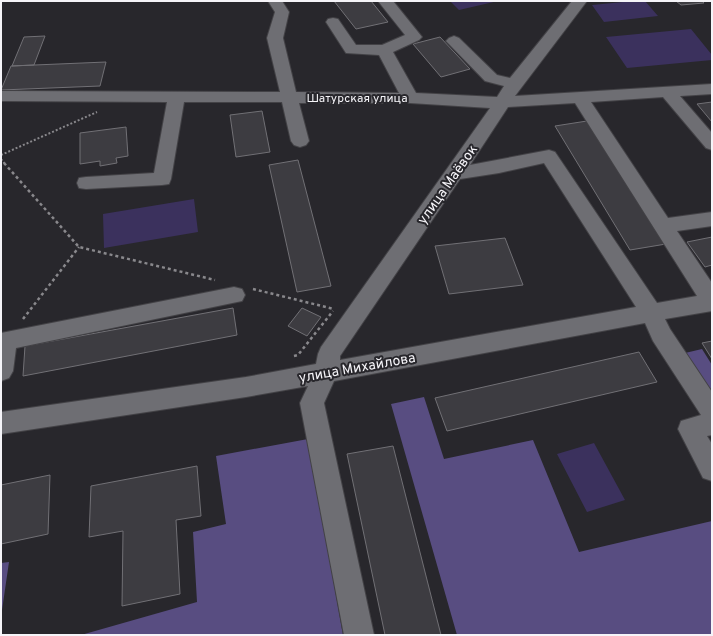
<svg xmlns="http://www.w3.org/2000/svg" width="713" height="636" font-family="Overpass,sans-serif">
  <style>
    .green { fill: #3b315d }
    .forest { fill: #584d81 }
    .building { fill: #3d3c41; stroke: #717075 }
    .lines { fill: none; stroke-linecap: round; stroke-linejoin: round }
    .minor-casing { stroke: #434246; stroke-width: 2 }
    .path-far1 { stroke: #89888c; stroke-width: 2; stroke-dasharray: 2 2; stroke-linecap: butt }
    .path { stroke: #89888c; stroke-width: 2.5; stroke-dasharray: 3 3; stroke-linecap: butt }
    .minor { fill: #6e6e73; fill-rule: evenodd }
    .labels { text-anchor: middle; stroke-width: 4; stroke-linejoin: round; paint-order: stroke }
    .far-street-label { font-size: 12px; fill: #f5f4f8; stroke: #28272c }
    .street-label { font-size: 14px; fill: #f5f4f8; stroke: #28272c }
  </style>
  <rect width="100%" height="100%" fill="#28272c"/>
  <path class="green" d="M450,1H498L459,10Z
    M633,1H645L658,16L604,22L592,5Z
    M691,29L712,55V60L627,68L606,37Z
    M194,199L198,232L104,248L103,214Z
    M594,443L625,500L587,512L557,454Z"/>
  <path class="forest" d="M702,349L712,365V398L685,353Z
    M424,397L444,459L533,440L579,552L712,521V635H457L391,404Z
    M308,439L343,635H81L197,602L193,532L226,524L216,456Z
    M9,562L1,617V563Z"/>
  <path class="building" d="M334,1H371L388,22L356,29Z
    M676,1H702L704,3L681,5Z
    M45,36L34,65L12,66L24,37Z
    M440,37L470,69L441,77L413,44Z
    M106,62L100,86L1,90L11,66Z
    M712,102V122L697,104Z
    M262,111L270,152L236,157L230,115Z
    M587,121L666,244L630,250L555,126Z
    M126,127L128,156L116,158L117,163L100,166V161L80,164V133Z
    M298,160L331,286L297,292L269,165Z
    M712,237V265L705,267L687,242Z
    M505,238L523,285L449,294L435,246Z
    M233,308L237,335L23,376L25,346Z
    M302,308L321,317L307,336L288,326Z
    M712,341V359L702,343Z
    M639,352L657,382L447,431L435,398Z
    M393,446L441,635H385L347,454Z
    M197,466L201,516L176,520L180,594L122,606L123,531L89,537L91,486Z
    M50,475L48,534L1,544V485Z"/>
  <g class="lines">
    <g class="minor-casing">
      <path id="minor" d="M268,1H282L289,12L283,38L296,92L399,93L379,55L346,53L326,22L328,19L333,18L338,19L356,45H382L405,35L378,1H393L422,37L419,40L393,52L416,93L497,97L504,86L485,81L449,44L446,41L449,38L454,36L459,38L497,75L510,78L572,1H587L515,96L712,84V94L680,96L712,133V150L706,148L663,97L591,102L668,218L712,212V226L677,231L712,283V311L665,319L670,329L712,392V435L707,436L712,444V481L703,478L678,429L681,421L701,415L653,341L645,323L334,381L324,403L374,635H344L300,403L308,386L246,397L1,434V412L246,377L316,364L318,354L321,347L490,108L410,103H299L309,141L306,145L300,147L294,145L291,141L282,102H184L171,179L169,184L162,185L86,189L79,188L77,183L79,178L86,177L154,173L167,102L1,101V91L280,92L267,38L275,12ZM575,103L697,296L657,303L555,152L549,150L470,165L508,107ZM544,163L636,307L340,360V356L460,179L499,173Z
        M234,287L242,289L245,295L242,301L16,348L13,371L9,378L1,381V333Z"/>
    </g>
    <path class="path-far1" d="M1,155L97,112
      M1,159L5,164"/>
    <path class="path" d="M4,163L79,247L215,280
      M253,289L334,309
      M23,319L79,247
      M294,356L298,355L333,311"/>
    <use href="#minor" class="minor"/>
  </g>
  <g class="labels">
    <g class="far-street-label">
      <text x="357" y="102">Шатурская улица</text>
    </g>
    <g class="street-label">
      <text transform="translate(447 184) rotate(-55)" y="5">улица Маёвок</text>
      <text transform="translate(357 367) rotate(-10)" y="5">улица Михайлова</text>
    </g>
  </g>
  <rect width="713" height="636" fill="none" stroke="#f5f4f8" stroke-width="4"/>
</svg>
